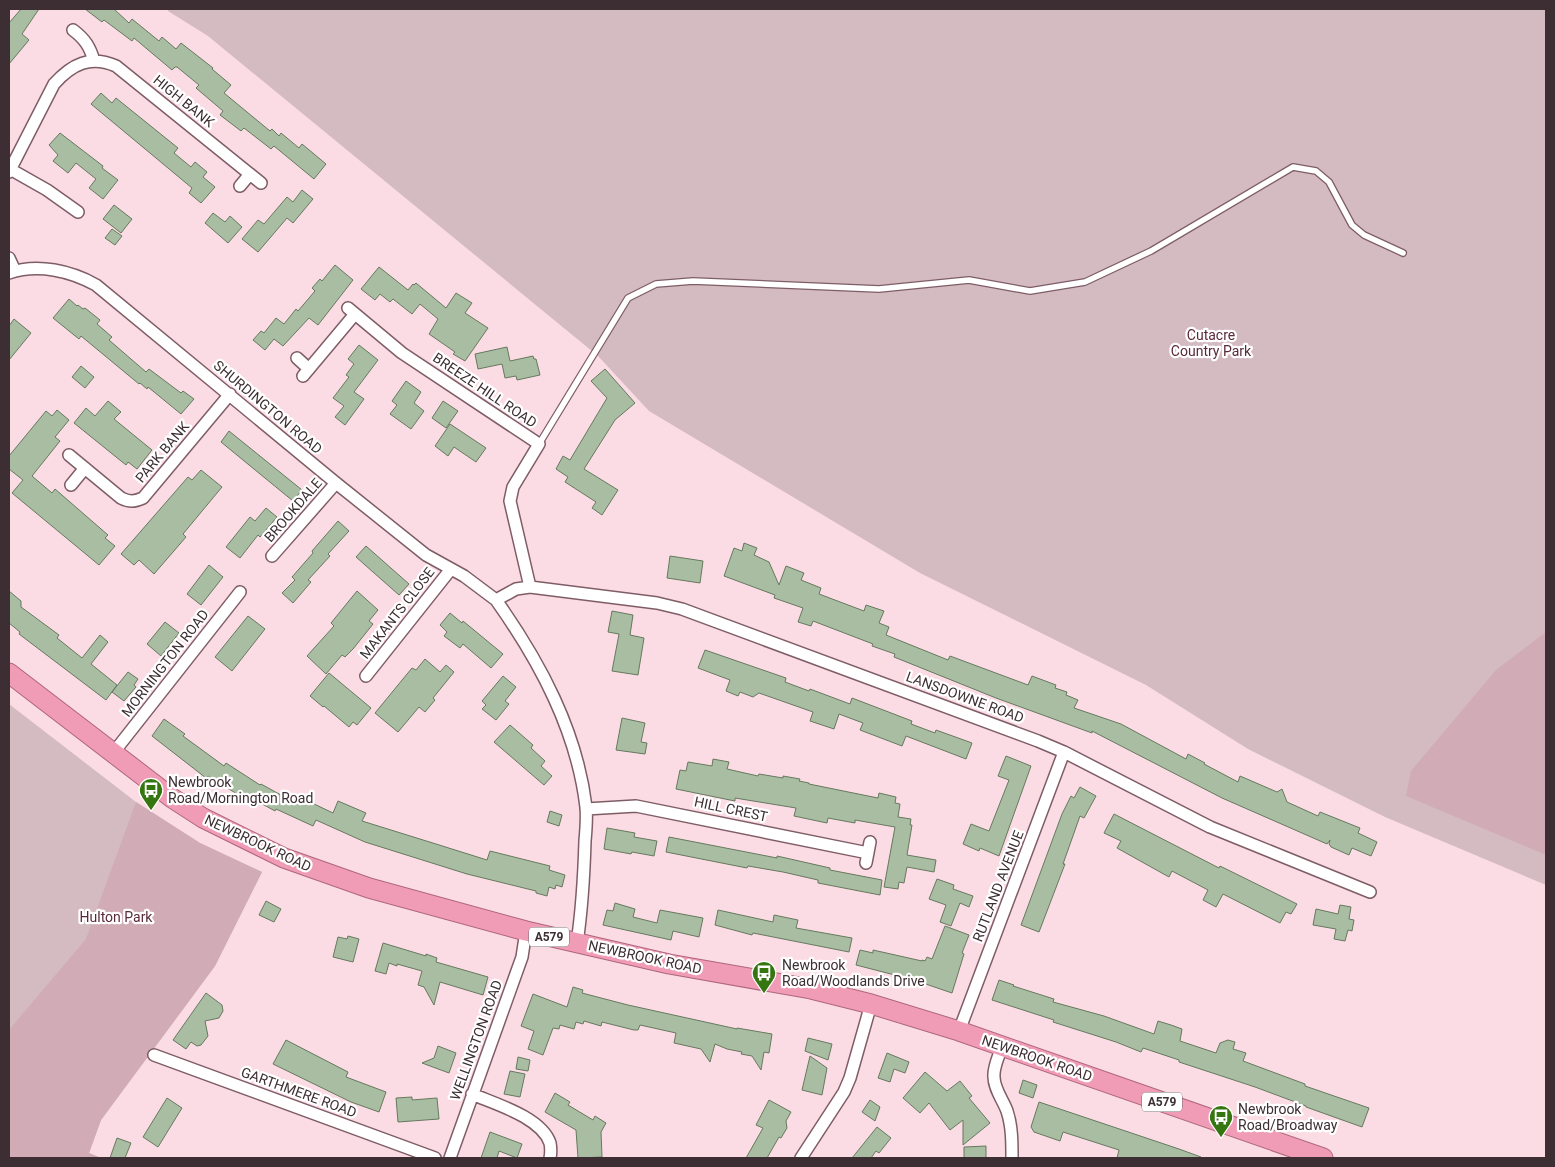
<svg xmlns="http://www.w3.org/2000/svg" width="1555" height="1167" font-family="Roboto,sans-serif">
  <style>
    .green { fill: #d3bbc1 }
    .forest { fill: #d1abb5 }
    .building { fill: #a8bda1; stroke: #66795f }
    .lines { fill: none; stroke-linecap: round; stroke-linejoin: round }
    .service-casing { stroke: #7e5d66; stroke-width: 8 }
    .minor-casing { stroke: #7e5d66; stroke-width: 14 }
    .trunk-casing { stroke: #ae667d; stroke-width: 21 }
    .service { stroke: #fff; stroke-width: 5.5 }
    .minor { stroke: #fff; stroke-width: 11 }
    .trunk { stroke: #f09cb7; stroke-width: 19 }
    .labels { text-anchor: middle; stroke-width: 4.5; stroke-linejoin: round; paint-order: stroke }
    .shield { fill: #fff; stroke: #766d70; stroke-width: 1 }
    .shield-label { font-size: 12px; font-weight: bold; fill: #3c2e32 }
    .street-label { font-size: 14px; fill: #3c2e32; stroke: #fff }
    .park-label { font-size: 14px; fill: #5b293a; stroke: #fff }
    .poi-label { font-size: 14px; fill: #3c2e32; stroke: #fff; text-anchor: start }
  </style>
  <rect width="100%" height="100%" fill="#fcdce4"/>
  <path class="green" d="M169,9H1546V885L1385,817L1248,749L1146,685L920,573L649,411L598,356L208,36L168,11Z
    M9,704L136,802L200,843L262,872L215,966L101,1120L89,1153L101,1158H9Z"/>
  <path class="forest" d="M1546,632V855L1406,796L1411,771L1496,670Z
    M136,802L200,843L262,872L215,966L101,1120L89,1153L101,1158H9V1030L86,939Z"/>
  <path class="building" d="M21,9H39L22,34L29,40L9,64V23Z
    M85,9H114L129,23L132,19L159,41L162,37L176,49L181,43L213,68L212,69L231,85L224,93L270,131L272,129L279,136L281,133L299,148L302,144L326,164L314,179L274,146L271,149L244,128L241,131L220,115L223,111L196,88L199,85L177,67H175L172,70L134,38L132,41L104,20L102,22Z
    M101,93L112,103L116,98L178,148L174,153L191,167L195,162L207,172L203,177L215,187L201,203L189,193L192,188L91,104Z
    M60,133L103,166L102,168L118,180L103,199L89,188L96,179L76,163L68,173L53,161L58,155L49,145Z
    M302,190L313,199L293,223L287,218L258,252L242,239L258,220L264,224L287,197L293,202Z
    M114,205L132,219L121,233L103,219Z
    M213,213L225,222L230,216L242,227L228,243L205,223Z
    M112,229L122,236L115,245L105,238Z
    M335,265L353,280L318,325L309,318L283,346L274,339L265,350L253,340L261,331L264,333L276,318L284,324L296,309L298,311L315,291L312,288L320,279L322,281Z
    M379,267L408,290L413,284L414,285L416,283L446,308L456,293L472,303L465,313L488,328L465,361L453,354L455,352L429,334L438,319L420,304L412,314L393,299L390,302L380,294L375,300L361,289Z
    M69,299L77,306L78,305L83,309L85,308L100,320L97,324L112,337L109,340L146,372L149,369L181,393L183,391L194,399L181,414L148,387L147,389L140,383L139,384L81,336L79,339L53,318Z
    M14,319L31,333L9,360V326Z
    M359,345L378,360L354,392L364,399L345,425L335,417L344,406L333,398L349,377L346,375L354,364L348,359Z
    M507,347L510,361L533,356L534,359H536L540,375L517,380L516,376L505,378L502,364L478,369L475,354Z
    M81,366L94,377L85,388L72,377Z
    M605,369L635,403L615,420L584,469L618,490L602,515L592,508L596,502L565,482L568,477L556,469L563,456L570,460L607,398L591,381Z
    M406,381L421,392L414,403L424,411L411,429L390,414L397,405L392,401Z
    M108,401L121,412L114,419L152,450L137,469L128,462L126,465L74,423L86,408L95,416Z
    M443,401L458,411L446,428L432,418Z
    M57,410L69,420L55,437L60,441L32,476L52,493L55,489L108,535L105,538L115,546L99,565L12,493L23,480L9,469V456L46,411L52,416Z
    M450,424L486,448L476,462L454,447L448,456L435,446Z
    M229,431L302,490L293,501L221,442Z
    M201,470L222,487L183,534L186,537L154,574L139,560L134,565L121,554L188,477L192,480Z
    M266,508L277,517L260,537L258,535L240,558L226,547L250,517L255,521Z
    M338,521L349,531L328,554L330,556L308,580L311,582L293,603L282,593L295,580L292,577L313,553L312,551Z
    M744,543L757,548L754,555L769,562L779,585L786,566L804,573L801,580L821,588L819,594L864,611L866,605L884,611L879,623L889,627L886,635L948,660L950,656L1028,685L1032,676L1056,685L1055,688L1067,692L1066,695L1078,700L1074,708L1121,724L1186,759L1188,754L1205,763L1204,764L1238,782L1240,776L1277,792L1282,789L1287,802L1318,816L1320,812L1360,828L1358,833L1377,842L1371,856L1352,848L1349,855L1331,847L1329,844L1330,840L1327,844L1222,798L1092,731V733L996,698L894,657L895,654L872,646L873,644L813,621L811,626L798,622L803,608L774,598L775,595L724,576L734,548L742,551Z
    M366,546L409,584L399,595L356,557Z
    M670,556L703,561L700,583L667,578Z
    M209,565L223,577L201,605L187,594Z
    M9,591L21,601V607L59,635L57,638L82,658L100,635L108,642L91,664L117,685L106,700L19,634L20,632L9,623Z
    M357,591L378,610L369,621L373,624L353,649L345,657L342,655L326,674L307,656L334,626L331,623Z
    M612,611L633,615L630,635L644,638L638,675L612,671L619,634L608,632Z
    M450,613L462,623L463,621L503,654L491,668L463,644L460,648L444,636L447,632L440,625Z
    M248,616L265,629L232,671L215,657Z
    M165,622L179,633L161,656L147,644Z
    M705,650L786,678L785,682L809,691L810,689L850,704L852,698L912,721L911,724L935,733L936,730L972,743L966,759L906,736L902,746L860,730L863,723L839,714L834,729L810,721L813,712L759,693L753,697L740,692L738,696L726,691L730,680L698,668Z
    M425,659L440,672L446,665L454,672L433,698L435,700L425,712L419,707L398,732L375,713L412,668L416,670Z
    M128,672L138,679L134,685L136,687L124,701L112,692Z
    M329,673L371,708L357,725L353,722L349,727L324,706L323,707L310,696Z
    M503,676L516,687L505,701L509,704L496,720L482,709L486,705L482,701Z
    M622,718L645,723L641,742L647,743L645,754L616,750Z
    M164,719L185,734L183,736L224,766L226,763L260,785L261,784L290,800L293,794L333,813L338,801L366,813L362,821L436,844L487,860L490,851L550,866L549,870L565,875L562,887L556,885L555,889L549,887L547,896L536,893V891L467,874L365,842L316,820L313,826L276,809L275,811L244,794L242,797L208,776L206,778L152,736Z
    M510,725L533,745L531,748L545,761L541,766L552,776L544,785L494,742Z
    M1006,756L1031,766L999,856L980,848L979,851L963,844L971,824L989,831L1009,780L998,776Z
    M713,759L729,762L727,769L758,776L759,774L783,778V776L800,779L799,781L809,783V784L878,798L879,793L896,797L895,803L900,804L898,817L911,819L910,825H912L907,855L936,860L934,872L907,867L904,883L899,882L898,889L884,887L895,827L855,820V823L828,818L827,823L794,816L796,808L735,798V801L676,789L680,770L686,771L688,762L712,766Z
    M1080,787L1096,796L1084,818L1080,816L1063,864H1065L1039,932L1021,925L1062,814L1071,796L1074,798Z
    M550,811L562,815L559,826L547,822Z
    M1114,814L1219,868L1220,866L1297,904L1291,914L1286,912L1280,923L1223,894L1216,907L1203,900L1208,890L1172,871L1169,877L1117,848L1121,841L1104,833Z
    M607,828L635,833L634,837L657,841L654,856L632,852L631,854L604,849Z
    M669,837L777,858V856L830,868V870L882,880L880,895L818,883V880L783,872L748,866L747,868L666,852Z
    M937,879L954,885L953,889L973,896L969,907L960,903L951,926L940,922L946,905L929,899Z
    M266,901L281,909L274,922L259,915Z
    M615,903L635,909L633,917L657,923L660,910L703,918L699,937L673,931L671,940L603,925L607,910L613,911Z
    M1340,905L1351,907L1349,919L1354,920L1352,931L1348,930L1345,941L1334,939L1336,929L1313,925L1316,909L1338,914Z
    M718,910L773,922L774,915L798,920L796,928L852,938L849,952L753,933L752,935L715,925Z
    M945,926L969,935L962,953L964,954L952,993L914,980L856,965L860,950L873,953V950L922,961V960L925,961L927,957L932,959Z
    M348,936L359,939L353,962L333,957L338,937L347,939Z
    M383,943L426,956V954L437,958L436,962L488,977L483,995L440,982L434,1005L424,987L418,985L422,971L397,964V966L389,963L386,974L375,971Z
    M999,980L1014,985L1013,986L1054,999L1053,1002L1104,1016L1154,1034L1158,1021L1171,1025L1182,1029L1180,1041L1216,1053L1220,1043L1228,1040L1235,1042L1233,1049L1246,1053L1243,1061L1305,1084V1086L1369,1108L1362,1127L1306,1107V1106L1255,1087L1179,1062V1060L1143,1048L1141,1052L1116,1042L1053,1022L1054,1020L992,1000Z
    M573,987L583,990L582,993L628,1005L737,1029V1028L772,1034L769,1053L764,1052L761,1070L752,1056L741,1054L742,1052L727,1049L715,1044L710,1062L701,1049L674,1043L676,1033L640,1025L638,1030H634L602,1022L601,1026L584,1021L583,1024L576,1022L574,1029L560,1025L559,1029L553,1028L543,1055L528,1049L534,1031L521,1026L533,994L567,1007Z
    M206,993L222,1005L223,1011L219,1018L205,1021L208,1036L201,1045L197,1046L191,1042L186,1049L173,1040Z
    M808,1038L832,1044L828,1060L805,1051Z
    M286,1040L348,1072L346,1077L386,1092L379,1112L351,1102L273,1064Z
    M438,1046L456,1053L449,1073L422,1063L434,1058Z
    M887,1053L909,1062L905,1073L894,1069L890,1082L878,1078Z
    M810,1056L827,1068L822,1095L802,1090Z
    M518,1057L530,1060L528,1071L516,1069Z
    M510,1071L525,1074L520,1097L504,1094Z
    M925,1072L947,1091L960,1081L972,1096L969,1098L990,1123L963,1145V1120L950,1130L929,1103L920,1113L903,1098Z
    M1023,1080L1037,1085L1033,1098L1019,1093Z
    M555,1093L570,1102L568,1105L593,1120L595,1116L606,1123L601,1132L602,1157L578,1158L576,1130L545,1112Z
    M412,1097V1100L437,1098L439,1119L398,1122L396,1098Z
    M167,1098L182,1108L158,1147L143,1137Z
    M769,1100L791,1112L786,1121L787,1128L781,1138L779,1137L767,1158H746L763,1128L756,1125Z
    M870,1100L880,1107L875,1121L862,1112Z
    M1039,1102L1179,1149L1201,1157L1200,1158H1117L1119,1150L1063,1132L1060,1141L1034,1132L1031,1127Z
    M877,1127L891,1138L879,1153L876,1151L871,1158H852Z
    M490,1132L522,1144L517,1158L499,1151L497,1158H481Z
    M117,1138L131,1143L125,1158H110Z
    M986,1146V1158H964V1147Z"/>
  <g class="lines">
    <g class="service-casing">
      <path id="service" d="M539,444L628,298L656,284L693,281L879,289L969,280L1030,291L1085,282L1151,251L1293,167L1316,171L1329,182L1352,225L1364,235L1403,253"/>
    </g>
    <g class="minor-casing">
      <path id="minor" d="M73,30C85,39 90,47 94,61
        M10,169L47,190L78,212
        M9,172L54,84C72,64 90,55 116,66L261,183
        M240,186L250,174
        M9,258L15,271
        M9,273C38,263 71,271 96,285L336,483L426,555L464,576L496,600
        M348,308L402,353L539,444L513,487L510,501L530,587L516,589L496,600C540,662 577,731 586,807C587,818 586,830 585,841C584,875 582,909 577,943
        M297,358L309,369
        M303,376L355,314
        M69,455L121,498C129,502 134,502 143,498L230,394
        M71,485L85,468
        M272,556L336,483
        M530,587L657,603L682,609L1038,741L1064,752L1210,827L1370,892
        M366,676L451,569
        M114,752L240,592
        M586,809L636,806L868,853
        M866,863L870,842
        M959,1031L1064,752
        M1002,1046C999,1056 993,1067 994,1077C994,1089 1003,1100 1007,1111C1012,1126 1012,1142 1012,1158
        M154,1055L435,1158
        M472,1094C495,1104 541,1117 550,1143C551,1148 551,1153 550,1158
        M450,1158L522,957L526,931
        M801,1158L844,1092L850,1078L871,1004"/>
    </g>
    <g class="trunk-casing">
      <path id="trunk" d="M9,673L172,798L203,818L284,858L369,888L526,931L669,964L811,989L871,1004L959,1031L1323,1158"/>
    </g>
    <use href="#service" class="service"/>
    <use href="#minor" class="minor"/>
    <use href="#trunk" class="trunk"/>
  </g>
  <defs>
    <g id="bus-pin" transform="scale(1.25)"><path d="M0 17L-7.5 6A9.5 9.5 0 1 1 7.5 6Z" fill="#367611" stroke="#fff"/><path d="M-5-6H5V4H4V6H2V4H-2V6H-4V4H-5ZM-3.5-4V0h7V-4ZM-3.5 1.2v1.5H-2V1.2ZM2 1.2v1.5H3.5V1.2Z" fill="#fff"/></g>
  </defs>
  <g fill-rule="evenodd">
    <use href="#bus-pin" x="151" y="790"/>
    <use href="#bus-pin" x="764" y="973"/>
    <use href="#bus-pin" x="1221" y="1117"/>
  </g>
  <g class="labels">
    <g class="shield">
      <rect x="529" y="927.5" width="40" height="19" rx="4"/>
      <rect x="1142" y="1092.5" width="40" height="19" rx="4"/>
    </g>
    <g class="shield-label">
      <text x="549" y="941">A579</text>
      <text x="1162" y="1106">A579</text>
    </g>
    <g class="street-label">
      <text transform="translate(184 101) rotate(39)" y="5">HIGH BANK</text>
      <text transform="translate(485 390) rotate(34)" y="5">BREEZE HILL ROAD</text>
      <text transform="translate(268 407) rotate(40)" y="5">SHURDINGTON ROAD</text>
      <text transform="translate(162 452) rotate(-50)" y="5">PARK BANK</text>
      <text transform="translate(293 510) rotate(-49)" y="5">BROOKDALE</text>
      <text transform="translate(397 613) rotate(-52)" y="5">MAKANTS CLOSE</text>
      <text transform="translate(165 663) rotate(-52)" y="5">MORNINGTON ROAD</text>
      <text transform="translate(965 697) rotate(20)" y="5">LANSDOWNE ROAD</text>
      <text transform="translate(731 809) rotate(12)" y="5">HILL CREST</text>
      <text transform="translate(258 843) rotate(25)" y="5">NEWBROOK ROAD</text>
      <text transform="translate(998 886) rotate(-69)" y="5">RUTLAND AVENUE</text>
      <text transform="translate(645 957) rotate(12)" y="5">NEWBROOK ROAD</text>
      <text transform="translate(476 1040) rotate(-70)" y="5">WELLINGTON ROAD</text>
      <text transform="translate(1037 1058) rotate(19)" y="5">NEWBROOK ROAD</text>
      <text transform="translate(299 1092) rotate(20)" y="5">GARTHMERE ROAD</text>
    </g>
    <g class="park-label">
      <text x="1211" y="340">Cutacre<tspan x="1211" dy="16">Country Park</tspan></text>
      <text x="116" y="922">Hulton Park</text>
    </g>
    <g class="poi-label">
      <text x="168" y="787">Newbrook<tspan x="168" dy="16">Road/Mornington Road</tspan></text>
      <text x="782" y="970">Newbrook<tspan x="782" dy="16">Road/Woodlands Drive</tspan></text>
      <text x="1238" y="1114">Newbrook<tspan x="1238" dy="16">Road/Broadway</tspan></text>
    </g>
  </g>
  <rect width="1555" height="1167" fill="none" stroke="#3c2e32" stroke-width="20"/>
</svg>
